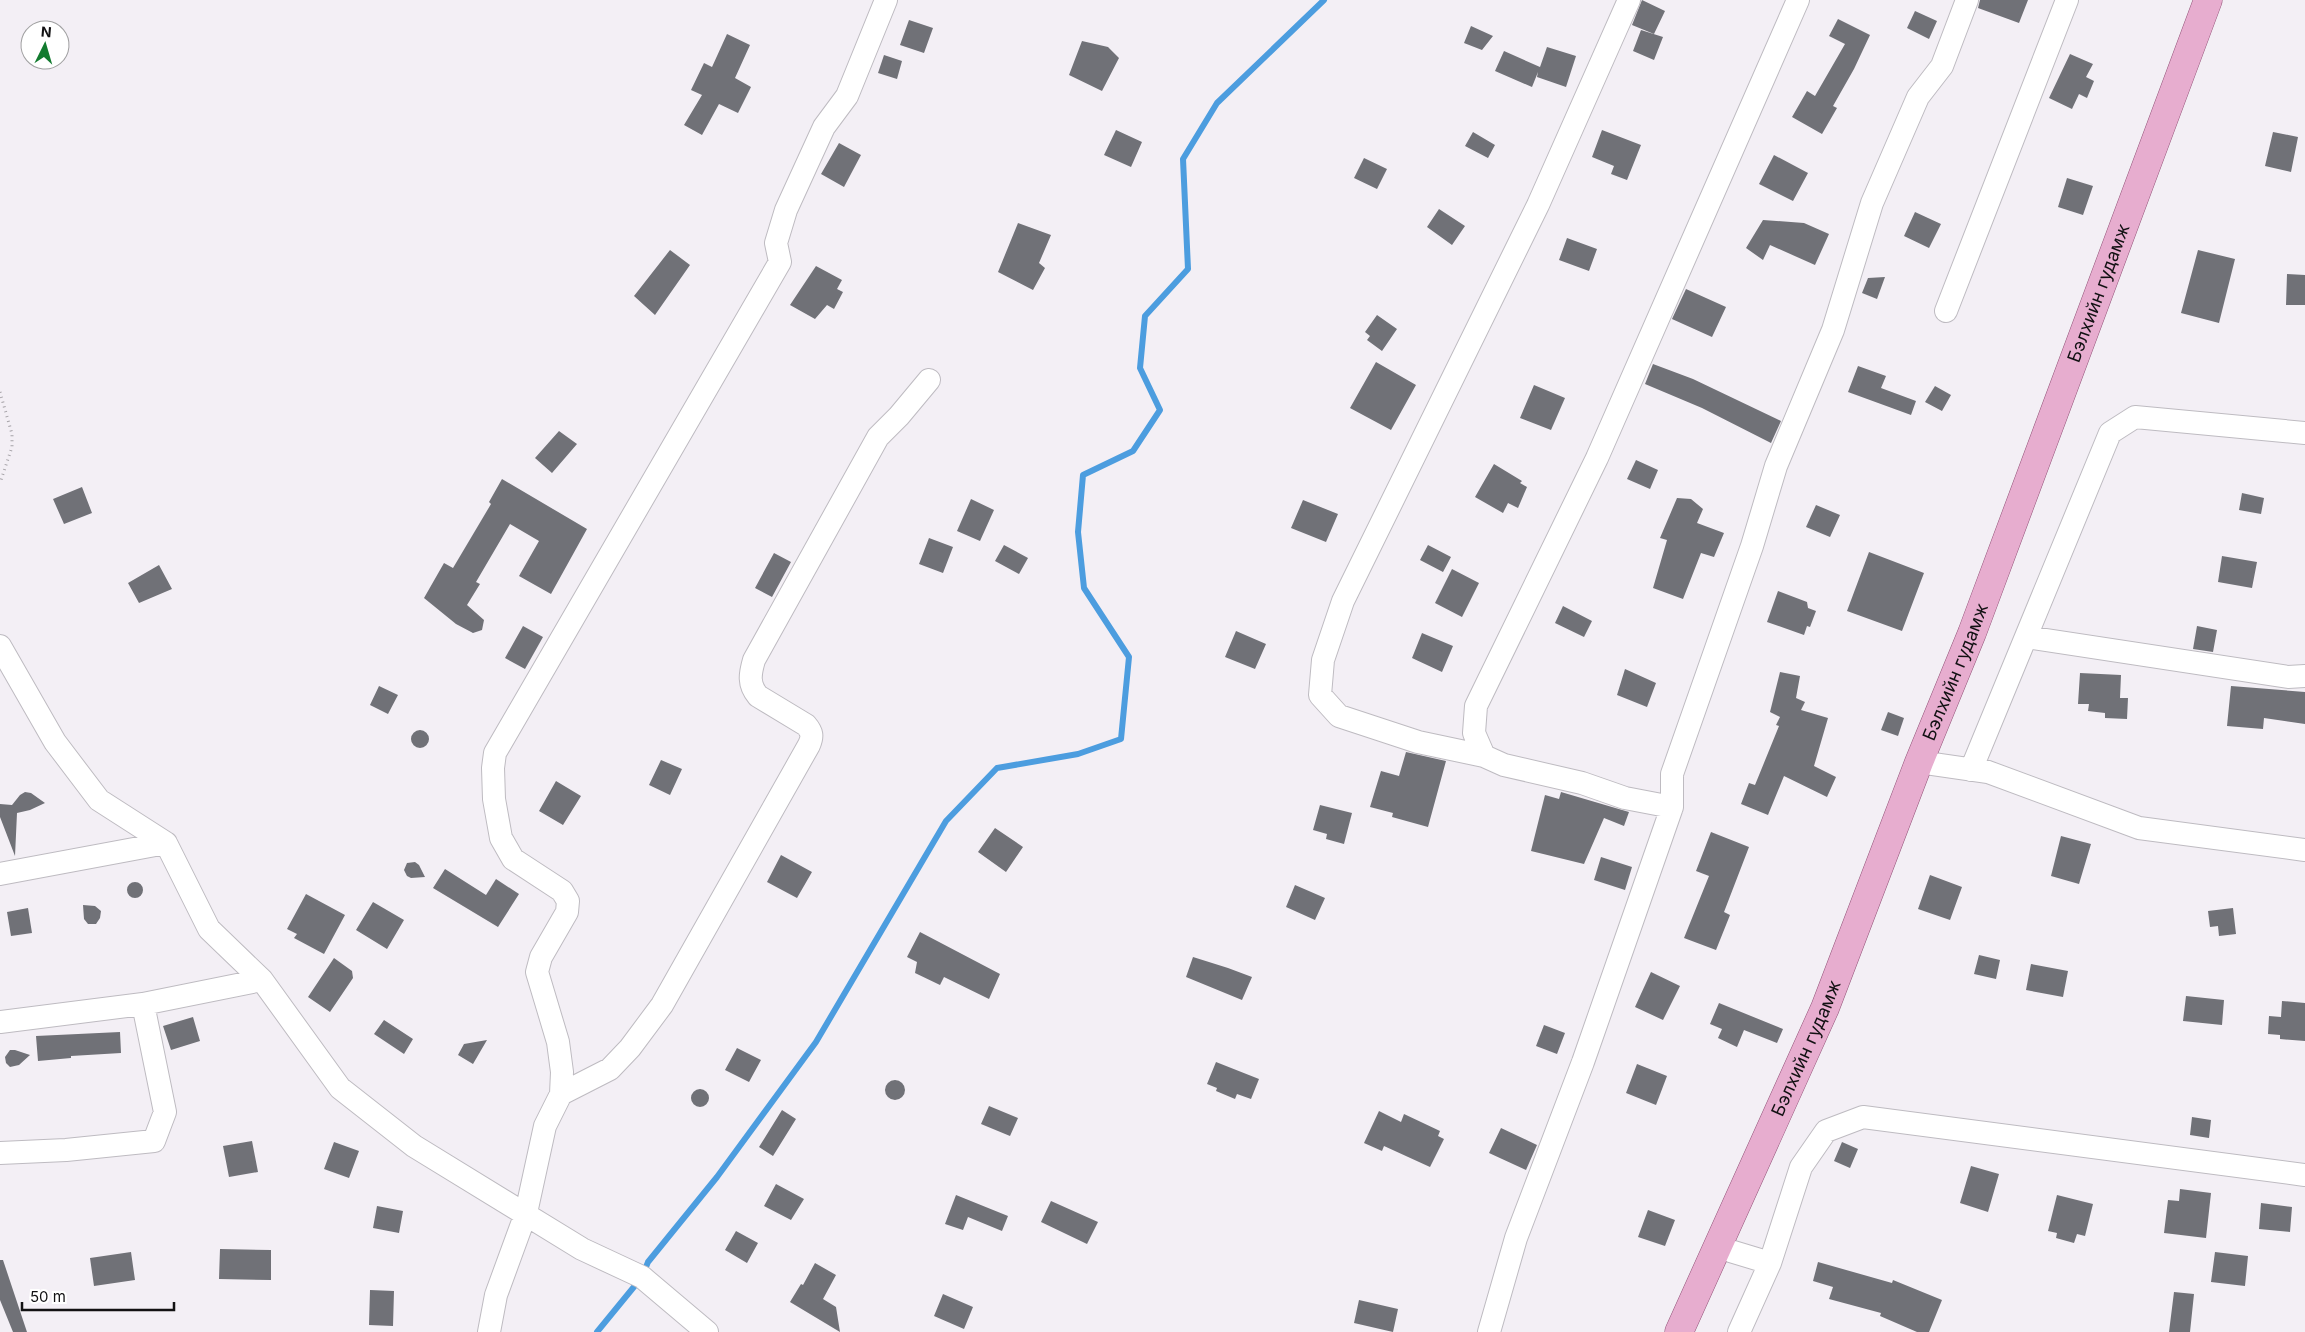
<svg xmlns="http://www.w3.org/2000/svg" width="2305" height="1332" font-family="Inter,sans-serif">
  <style>
    .lines { fill: none; stroke-linecap: round; stroke-linejoin: round }
    .stream { stroke: #4c9ddf; stroke-width: 6 }
    .building { fill: #707177 }
    .minor-casing { stroke: #bebbc1; stroke-width: 24 }
    .major-casing { stroke: #925378; stroke-width: 29 }
    .path { stroke: #a5a2a7; stroke-width: 3; stroke-dasharray: 1 4; stroke-linecap: butt }
    .minor { stroke: #fff; stroke-width: 22 }
    .major { stroke: #e7adcf; stroke-width: 28 }
    .labels { text-anchor: middle; stroke-width: 4; stroke-linejoin: round; paint-order: stroke }
    .street-label { font-size: 18px; fill: #121113; stroke: #fff }
  </style>
  <rect width="100%" height="100%" fill="#f3eff5"/>
  <g class="lines">
    <path class="stream" d="M597,1332L642,1277L648,1262L717,1177L816,1042L946,821L997,768L1078,754L1121,739L1129,657L1084,588L1078,532L1083,475L1133,451L1160,410L1140,368L1145,316L1188,269L1183,159L1217,103L1324,0"/>
  </g>
  <path class="building" d="M1642,0L1665,11L1654,34L1632,25Z
    M1980,0H2028L2019,23L1978,8Z
    M1915,11L1937,21L1929,39L1907,28Z
    M1838,19L1870,35L1854,69L1833,106L1837,108L1822,134L1792,117L1807,91L1815,96L1845,44L1829,36Z
    M909,20L933,28L924,53L900,45Z
    M1471,26L1493,36L1482,50L1464,43Z
    M1641,30L1663,37L1654,60L1633,51Z
    M727,34L750,45L735,78L751,87L738,113L719,104L702,135L684,125L702,95L691,90L704,63L712,67Z
    M1082,41L1108,47L1119,58L1102,91L1069,75Z
    M1547,47L1576,56L1566,87L1537,77L1538,72L1532,87L1495,71L1504,51L1540,67Z
    M2070,54L2093,64L2086,77L2094,81L2087,98L2079,94L2072,109L2049,98Z
    M884,55L902,61L897,79L878,73Z
    M1116,130L1142,142L1131,167L1104,155Z
    M1602,130L1641,145L1627,180L1611,174L1614,166L1592,157Z
    M1473,132L1495,145L1488,158L1465,146Z
    M2273,132L2298,137L2291,172L2265,166Z
    M839,143L861,155L844,187L821,174Z
    M1774,155L1808,173L1793,201L1759,184Z
    M1364,158L1387,169L1377,189L1354,178Z
    M2067,178L2093,186L2083,215L2058,207Z
    M1439,209L1465,226L1452,245L1427,227Z
    M1915,212L1941,224L1929,248L1904,236Z
    M1763,220L1804,223L1829,234L1815,265L1770,245L1763,260L1746,248Z
    M1018,223L1051,235L1039,263L1045,268L1033,290L998,272Z
    M1567,238L1597,249L1589,271L1559,260Z
    M670,250L690,265L655,315L634,296Z
    M2198,250L2235,259L2219,323L2181,313Z
    M816,266L842,280L837,289L843,292L834,309L827,305L815,319L790,305Z
    M2287,274L2305,275V305H2286Z
    M1885,277L1877,299L1862,293L1868,278Z
    M1686,289L1726,307L1712,337L1672,319Z
    M1377,315L1397,329L1382,351L1367,340L1370,336L1365,332Z
    M1376,362L1416,385L1391,430L1350,408Z
    M1653,364L1693,379L1781,421L1771,443L1702,408L1645,384Z
    M1858,366L1886,376L1881,388L1916,401L1911,415L1848,392Z
    M1534,385L1565,398L1551,430L1520,418Z
    M1935,386L1951,395L1942,411L1925,402Z
    M559,431L577,444L552,473L535,458Z
    M1636,460L1658,470L1650,489L1627,479Z
    M1494,464L1522,481L1520,483L1527,487L1518,508L1508,503L1503,513L1475,497Z
    M502,479L587,529L551,594L519,576L539,541L510,524L476,582L480,584L467,605L484,620L482,630L473,633L456,624L424,598L444,563L453,568L491,504L489,502Z
    M82,487L92,513L64,524L53,499Z
    M2242,493L2264,498L2261,514L2239,510Z
    M1677,498L1691,499L1703,509L1697,523L1724,533L1714,557L1701,553L1683,599L1653,588L1667,540L1660,538Z
    M971,499L994,510L980,541L957,531Z
    M1303,500L1338,514L1326,542L1291,528Z
    M1816,505L1840,515L1830,537L1806,527Z
    M929,538L953,547L943,573L919,564Z
    M1004,545L1028,558L1019,574L995,561Z
    M1428,545L1451,557L1443,572L1420,560Z
    M1869,552L1924,573L1902,631L1847,611Z
    M774,553L791,562L772,597L755,588Z
    M2222,556L2257,562L2252,588L2218,582Z
    M159,565L172,589L139,603L128,583Z
    M1452,569L1479,583L1462,617L1435,603Z
    M1778,591L1807,602L1808,608L1816,611L1810,627L1807,626L1804,635L1767,622Z
    M1563,606L1592,621L1584,637L1555,623Z
    M523,626L543,637L525,669L505,658Z
    M2197,626L2217,630L2213,652L2193,649Z
    M1236,631L1266,644L1255,669L1225,657Z
    M1422,633L1453,646L1442,672L1412,658Z
    M1625,669L1656,683L1647,707L1617,695Z
    M1780,672L1800,676L1796,698L1805,702L1801,710L1828,718L1814,766L1836,777L1827,797L1784,776L1768,815L1741,804L1749,783L1755,785L1779,726L1776,725L1780,717L1770,712Z
    M2080,673L2121,675L2120,698H2128L2127,719L2105,718V713L2088,711L2089,704H2078Z
    M379,686L398,695L388,714L370,705Z
    M2231,686L2305,692V724L2264,718L2263,729L2227,726Z
    M1888,712L1904,718L1898,736L1881,730Z
    M411 739a9 9 0 1 1 18 0a9 9 0 1 1-18 0Z
    M1406,752L1446,761L1428,827L1392,817L1393,813L1370,807L1381,771L1399,776Z
    M661,760L682,769L670,795L649,785Z
    M556,781L581,796L563,825L539,811Z
    M25,792L31,793L45,803L30,810L17,813L15,856L0,817V804L12,805L20,795Z
    M1561,792L1629,812L1624,826L1604,818L1584,864L1531,851L1545,795L1559,799Z
    M1320,805L1352,813L1344,844L1326,839L1327,834L1313,830Z
    M995,828L1023,847L1006,872L978,852Z
    M1711,832L1749,847L1724,912L1730,915L1716,950L1684,938L1709,876L1696,871Z
    M2061,836L2091,844L2079,884L2051,876Z
    M781,855L812,872L797,898L767,882Z
    M1601,857L1632,867L1625,890L1594,880Z
    M415,862L419,865L425,877L411,878L407,876L404,870L407,863Z
    M445,869L486,895L496,879L519,894L498,927L433,888Z
    M1930,875L1962,887L1950,920L1918,909Z
    M127 890a8 8 0 1 1 16 0a8 8 0 1 1-16 0Z
    M1295,885L1325,898L1315,920L1286,907Z
    M306,894L345,915L324,954L294,938L297,934L287,929Z
    M373,902L404,920L387,949L356,930Z
    M83,905L95,906L101,911L100,918L96,924H88L84,919Z
    M28,908L32,933L11,936L7,912Z
    M2233,908L2236,934L2219,936L2218,926L2210,927L2208,911Z
    M920,932L1000,974L989,999L944,977L940,985L915,973L917,962L907,957Z
    M1979,955L2000,960L1996,979L1974,974Z
    M1193,957L1228,968L1252,977L1242,1000L1186,977Z
    M334,958L352,971L353,978L330,1012L308,997Z
    M2031,964L2068,971L2063,997L2026,990Z
    M1651,972L1680,986L1663,1020L1635,1007Z
    M2186,996L2224,1000L2222,1025L2183,1021Z
    M2282,1001L2305,1003V1041L2280,1039V1035L2268,1034L2269,1016L2281,1017Z
    M1719,1003L1783,1029L1777,1043L1744,1030L1737,1047L1718,1038L1722,1029L1710,1024Z
    M193,1017L200,1041L171,1050L163,1026Z
    M384,1020L413,1039L404,1054L374,1034Z
    M1544,1025L1565,1033L1557,1054L1536,1046Z
    M120,1032L121,1053L71,1056V1058L38,1061L36,1036Z
    M487,1040L473,1064L458,1055L464,1044Z
    M737,1048L761,1060L749,1082L725,1070Z
    M10,1050H15L30,1055L19,1065L10,1067L6,1063L5,1057Z
    M1216,1062L1259,1079L1251,1099L1237,1094L1235,1099L1216,1091L1217,1088L1207,1084Z
    M1637,1064L1667,1076L1656,1105L1626,1093Z
    M885 1090a10 10 0 1 1 20 0a10 10 0 1 1-20 0Z
    M691 1098a9 9 0 1 1 18 0a9 9 0 1 1-18 0Z
    M989,1106L1018,1118L1010,1136L981,1124Z
    M782,1110L796,1119L773,1156L759,1147Z
    M1379,1111L1401,1122L1404,1114L1440,1131L1438,1136L1444,1139L1430,1167L1384,1146L1382,1151L1364,1143Z
    M2192,1117L2211,1120L2209,1138L2190,1135Z
    M1501,1128L1537,1145L1526,1170L1489,1153Z
    M252,1141L258,1172L229,1177L223,1146Z
    M334,1142L359,1151L349,1178L324,1169Z
    M1842,1142L1858,1149L1850,1168L1834,1161Z
    M1971,1166L1999,1174L1988,1212L1960,1203Z
    M776,1184L804,1199L791,1220L764,1206Z
    M2180,1189L2211,1193L2206,1238L2164,1233L2168,1200L2179,1201Z
    M956,1195L1008,1216L1002,1231L968,1217L963,1230L945,1224Z
    M2057,1195L2093,1204L2085,1236L2077,1234L2074,1243L2056,1238L2057,1233L2048,1231Z
    M1051,1201L1098,1222L1087,1244L1041,1222Z
    M2261,1203L2292,1207L2290,1232L2259,1229Z
    M377,1206L403,1211L399,1233L373,1228Z
    M1648,1210L1675,1220L1665,1246L1638,1237Z
    M736,1231L758,1243L747,1263L725,1250Z
    M220,1249L271,1250V1280L219,1279Z
    M131,1252L135,1280L94,1286L90,1258Z
    M2215,1252L2248,1256L2245,1286L2211,1282Z
    M0,1260H3L27,1332H13L0,1300Z
    M1818,1262L1892,1283L1893,1280L1942,1300L1929,1332H1917L1880,1316L1881,1313L1829,1299L1833,1287L1813,1281Z
    M815,1263L836,1275L823,1299L836,1307L840,1332L790,1302L801,1284L803,1285Z
    M370,1290L394,1291L393,1326L369,1325Z
    M2174,1292L2194,1294L2190,1332H2169Z
    M943,1294L973,1307L964,1329L934,1316Z
    M1359,1300L1398,1309L1393,1332L1354,1323Z"/>
  <g class="lines">
    <g class="minor-casing">
      <path id="minor" d="M1946,311L2067,0
        M2026,637L2288,677L2305,676
        M0,646L55,742L99,800L166,843L209,929L262,980L340,1088L414,1146L582,1249L642,1277L707,1332
        M1484,756L1418,742L1339,716L1320,695L1323,660L1343,601L1538,205L1629,0
        M1919,762L1988,772L2139,828L2305,850
        M1971,770L2110,433L2135,417L2305,433
        M1672,807L1625,798L1582,783L1504,765L1484,756L1474,733L1476,706L1597,458L1798,0
        M0,874L166,843
        M0,1022L143,1004L262,980
        M561,1094L610,1069L630,1048L662,1005L809,745C813,736 812,732 806,725L758,696C748,684 750,674 754,660L878,437L899,416L929,380
        M0,1153L66,1150L154,1141L165,1112L143,1004
        M1717,1247L1770,1263L1739,1332
        M1770,1263L1801,1167L1826,1131L1863,1117L2305,1175
        M489,1332L496,1295L526,1213L545,1126L561,1094L562,1072L558,1042L537,972L541,957L567,912L568,901L562,891L513,859L501,838L494,799L493,768L495,753L780,262L776,243L786,210L824,127L847,96L886,0
        M1489,1332L1516,1238L1583,1062L1672,807V774L1752,546L1776,466L1833,330L1872,203L1918,97L1942,66L1967,0"/>
    </g>
    <g class="major-casing">
      <g id="major">
        <path id="s1" d="M1679,1332L1825,1008L1919,762L1972,633L2208,0"/>
      </g>
    </g>
    <path class="path" d="M0,392L12,434V447L0,483"/>
    <use href="#minor" class="minor"/>
    <use href="#major" class="major"/>
  </g>
  <g class="labels">
    <g class="street-label">
      <text dy="6" stroke="none"><textPath href="#s1" startOffset="1121">Бэлхийн гудамж</textPath></text>
      <text dy="6" stroke="none"><textPath href="#s1" startOffset="716">Бэлхийн гудамж</textPath></text>
      <text dy="6" stroke="none"><textPath href="#s1" startOffset="311">Бэлхийн гудамж</textPath></text>
    </g>
  </g>
  <g transform="translate(45 45) rotate(5)"><circle r="24" fill="#ffffff" stroke="#a0a0a1"/>
  <path d="M0-4L9 19L0 12L-9 19Z" fill="#127b2f"/>
  <text y="-8" font-size="14" font-weight="bold" text-anchor="middle" fill="#121113">N</text>
  </g>
  <path d="M22 1302v8h152v-8" fill="none" stroke="#121113" stroke-width="2.5"/>
  <text x="30" y="1302" font-size="15" fill="#121113" stroke="#ffffff" stroke-width="4" paint-order="stroke">50 m</text>
</svg>
